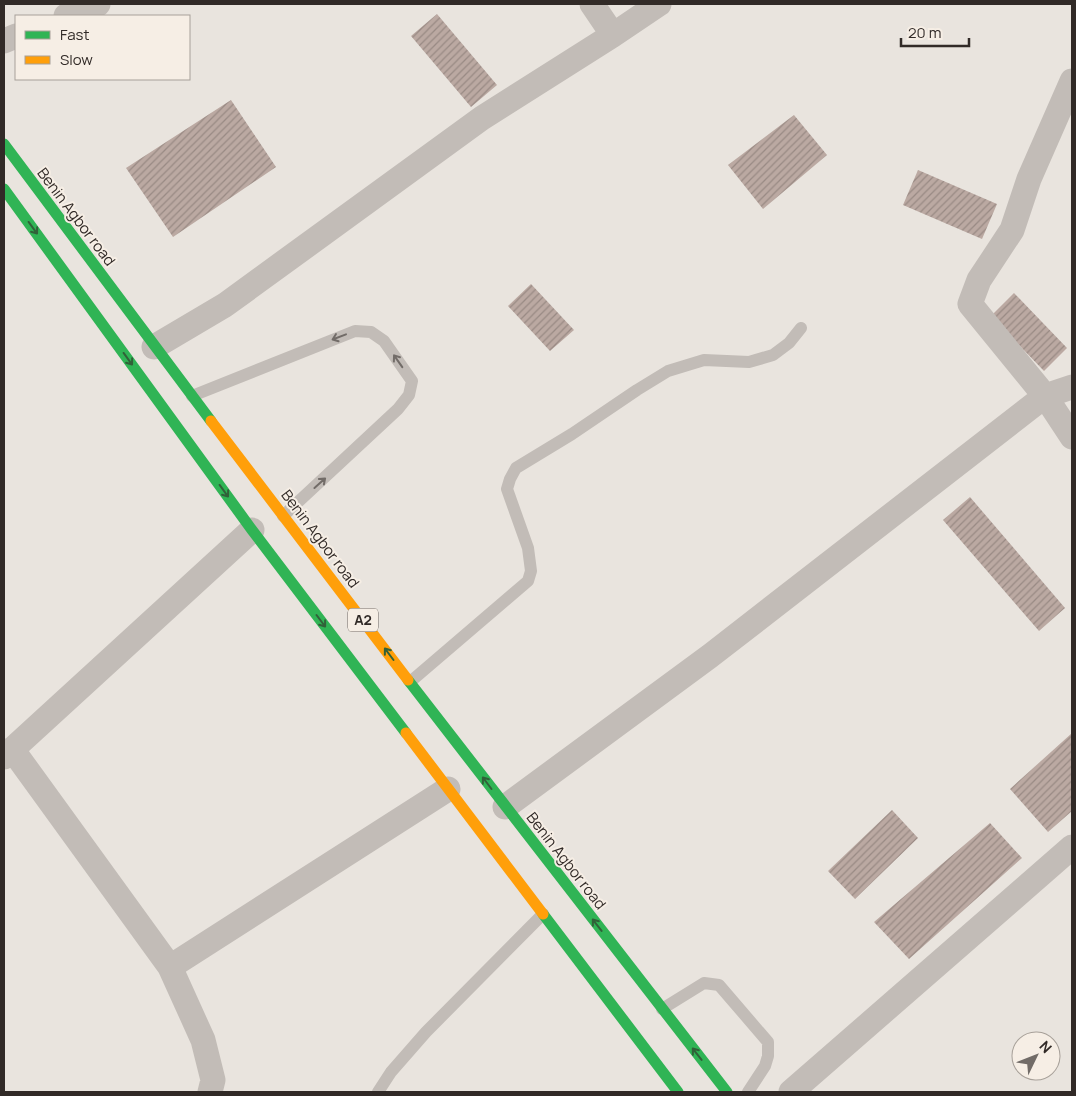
<svg xmlns="http://www.w3.org/2000/svg" width="1076" height="1096" font-family="Manrope,sans-serif">
  <style>
    .building { fill: url(#building-hatch) }
    .lines { fill: none; stroke-linecap: round; stroke-linejoin: round }
    .lane { stroke: #c2bcb7; stroke-width: 12 }
    .street { stroke: #c2bcb7; stroke-width: 25 }
    .fast { stroke: #30b455; stroke-width: 11 }
    .slow { stroke: #ff9f0a; stroke-width: 11 }
    .oneway { stroke: #316139 }
    .oneway2 { stroke: #726c68 }
    .labels { text-anchor: middle; stroke-width: 4; stroke-linejoin: round; paint-order: stroke }
    .shield { fill: #f6eee5; stroke: #6c6560; stroke-width: 1 }
    .shield-label { font-size: 14px; font-weight: bold; fill: #312a27 }
    .street-label { font-size: 15px; fill: #312a27; stroke: #f6eee5 }
  </style>
  <defs>
    <pattern id="building-hatch" width="6" height="6" patternUnits="userSpaceOnUse" patternTransform="scale(1.25)"><rect width="6" height="6" fill="#bba9a2"/><path d="M-1 1l2-2M0 6l6-6M5 7l2-2" fill="none" stroke="#998a84"/></pattern>
  </defs>
  <rect width="100%" height="100%" fill="#e9e4de"/>
  <path class="building" d="M437,14L497,85L471,107L411,36Z
    M231,100L276,167L173,237L126,168Z
    M794,115L827,155L763,209L728,165Z
    M918,170L997,204L982,239L903,205Z
    M531,284L574,330L550,351L508,306Z
    M1014,293L1067,348L1044,371L991,316Z
    M970,497L1065,608L1039,631L943,520Z
    M1072,733V811L1048,832L1010,789Z
    M892,810L918,838L855,899L828,871Z
    M990,823L1022,858L909,959L874,922Z"/>
  <g class="lines">
    <path class="lane" d="M192,396L355,331L371,332L384,341L412,381L409,395L398,409L283,516
      M410,682L528,581L531,571L528,548L507,489L510,479L516,468L572,434L637,390L668,371L704,360L749,362L773,355L789,343L801,328
      M662,1009L704,983L719,985L768,1042V1056L765,1066L748,1092
      M378,1092L391,1072L426,1032L543,914"/>
    <path class="street" d="M592,4L613,35
      M66,16L98,4
      M4,41L16,36
      M1072,81L1029,179L1012,230L979,280L970,304L1045,396L1072,437
      M154,347L225,305L482,118L613,35L659,4
      M12,749L170,967L203,1040L213,1080L210,1092
      M4,757L252,530
      M505,807L710,656L1045,396L1072,387
      M170,967L448,789
      M791,1092L1072,847"/>
    <path class="fast" d="M4,144L211,421
      M4,189L252,530L406,733
      M408,680L727,1092
      M543,914L678,1092"/>
    <path class="slow" d="M211,421L408,680
      M406,733L543,914"/>
  </g>
  <defs><path id="oneway-shaft" d="M-6 0H5M1.5-3L5.5 0L1.5 3" fill="none" stroke-width="1.6" stroke-linecap="round" stroke-linejoin="round" transform="scale(1.25)"/></defs>
  <g class="oneway">
    <use href="#oneway-shaft" transform="translate(33 228) rotate(54)"/>
    <use href="#oneway-shaft" transform="translate(128 359) rotate(54)"/>
    <use href="#oneway-shaft" transform="translate(224 491) rotate(54)"/>
    <use href="#oneway-shaft" transform="translate(321 621) rotate(53)"/>
    <use href="#oneway-shaft" transform="translate(389 654) rotate(-127)"/>
    <use href="#oneway-shaft" transform="translate(487 783) rotate(-127)"/>
    <use href="#oneway-shaft" transform="translate(597 925) rotate(-128)"/>
    <use href="#oneway-shaft" transform="translate(697 1054) rotate(-128)"/>
  </g>
  <g class="oneway2">
    <use href="#oneway-shaft" transform="translate(339 337) rotate(159)"/>
    <use href="#oneway-shaft" transform="translate(398 361) rotate(-125)"/>
    <use href="#oneway-shaft" transform="translate(320 483) rotate(-42)"/>
  </g>
  <g class="labels">
    <rect class="shield" x="348" y="608.5" width="30" height="23" rx="4"/>
    <g class="shield-label">
      <text x="363" y="625">A2</text>
    </g>
    <g class="street-label">
      <text transform="translate(76 217) rotate(53)" y="5">Benin Agbor road</text>
      <text transform="translate(320 539) rotate(53)" y="5">Benin Agbor road</text>
      <text transform="translate(566 861) rotate(52)" y="5">Benin Agbor road</text>
    </g>
  </g>
  <rect width="1076" height="1096" fill="none" stroke="#312a27" stroke-width="10"/>
  <rect x="15" y="15" width="175" height="65" fill="#f6eee5" stroke="#a7a099"/>
  <rect x="25" y="31" width="25" height="8" fill="#30b455" stroke="#a7a099"/>
  <text x="60" y="40" font-size="15" fill="#312a27">Fast</text>
  <rect x="25" y="56" width="25" height="8" fill="#ff9f0a" stroke="#a7a099"/>
  <text x="60" y="65" font-size="15" fill="#312a27">Slow</text>
  <g transform="translate(1036 1056) rotate(47)"><circle r="24" fill="#f6eee5" stroke="#a7a099"/>
  <path d="M0-4L9 19L0 12L-9 19Z" fill="#716b67"/>
  <text y="-8" font-size="14" font-weight="bold" text-anchor="middle" fill="#312a27">N</text>
  </g>
  <path d="M901 38v8h68v-8" fill="none" stroke="#312a27" stroke-width="2.5"/>
  <text x="908" y="38" font-size="15" fill="#312a27" stroke="#f6eee5" stroke-width="4" paint-order="stroke">20 m</text>
</svg>
